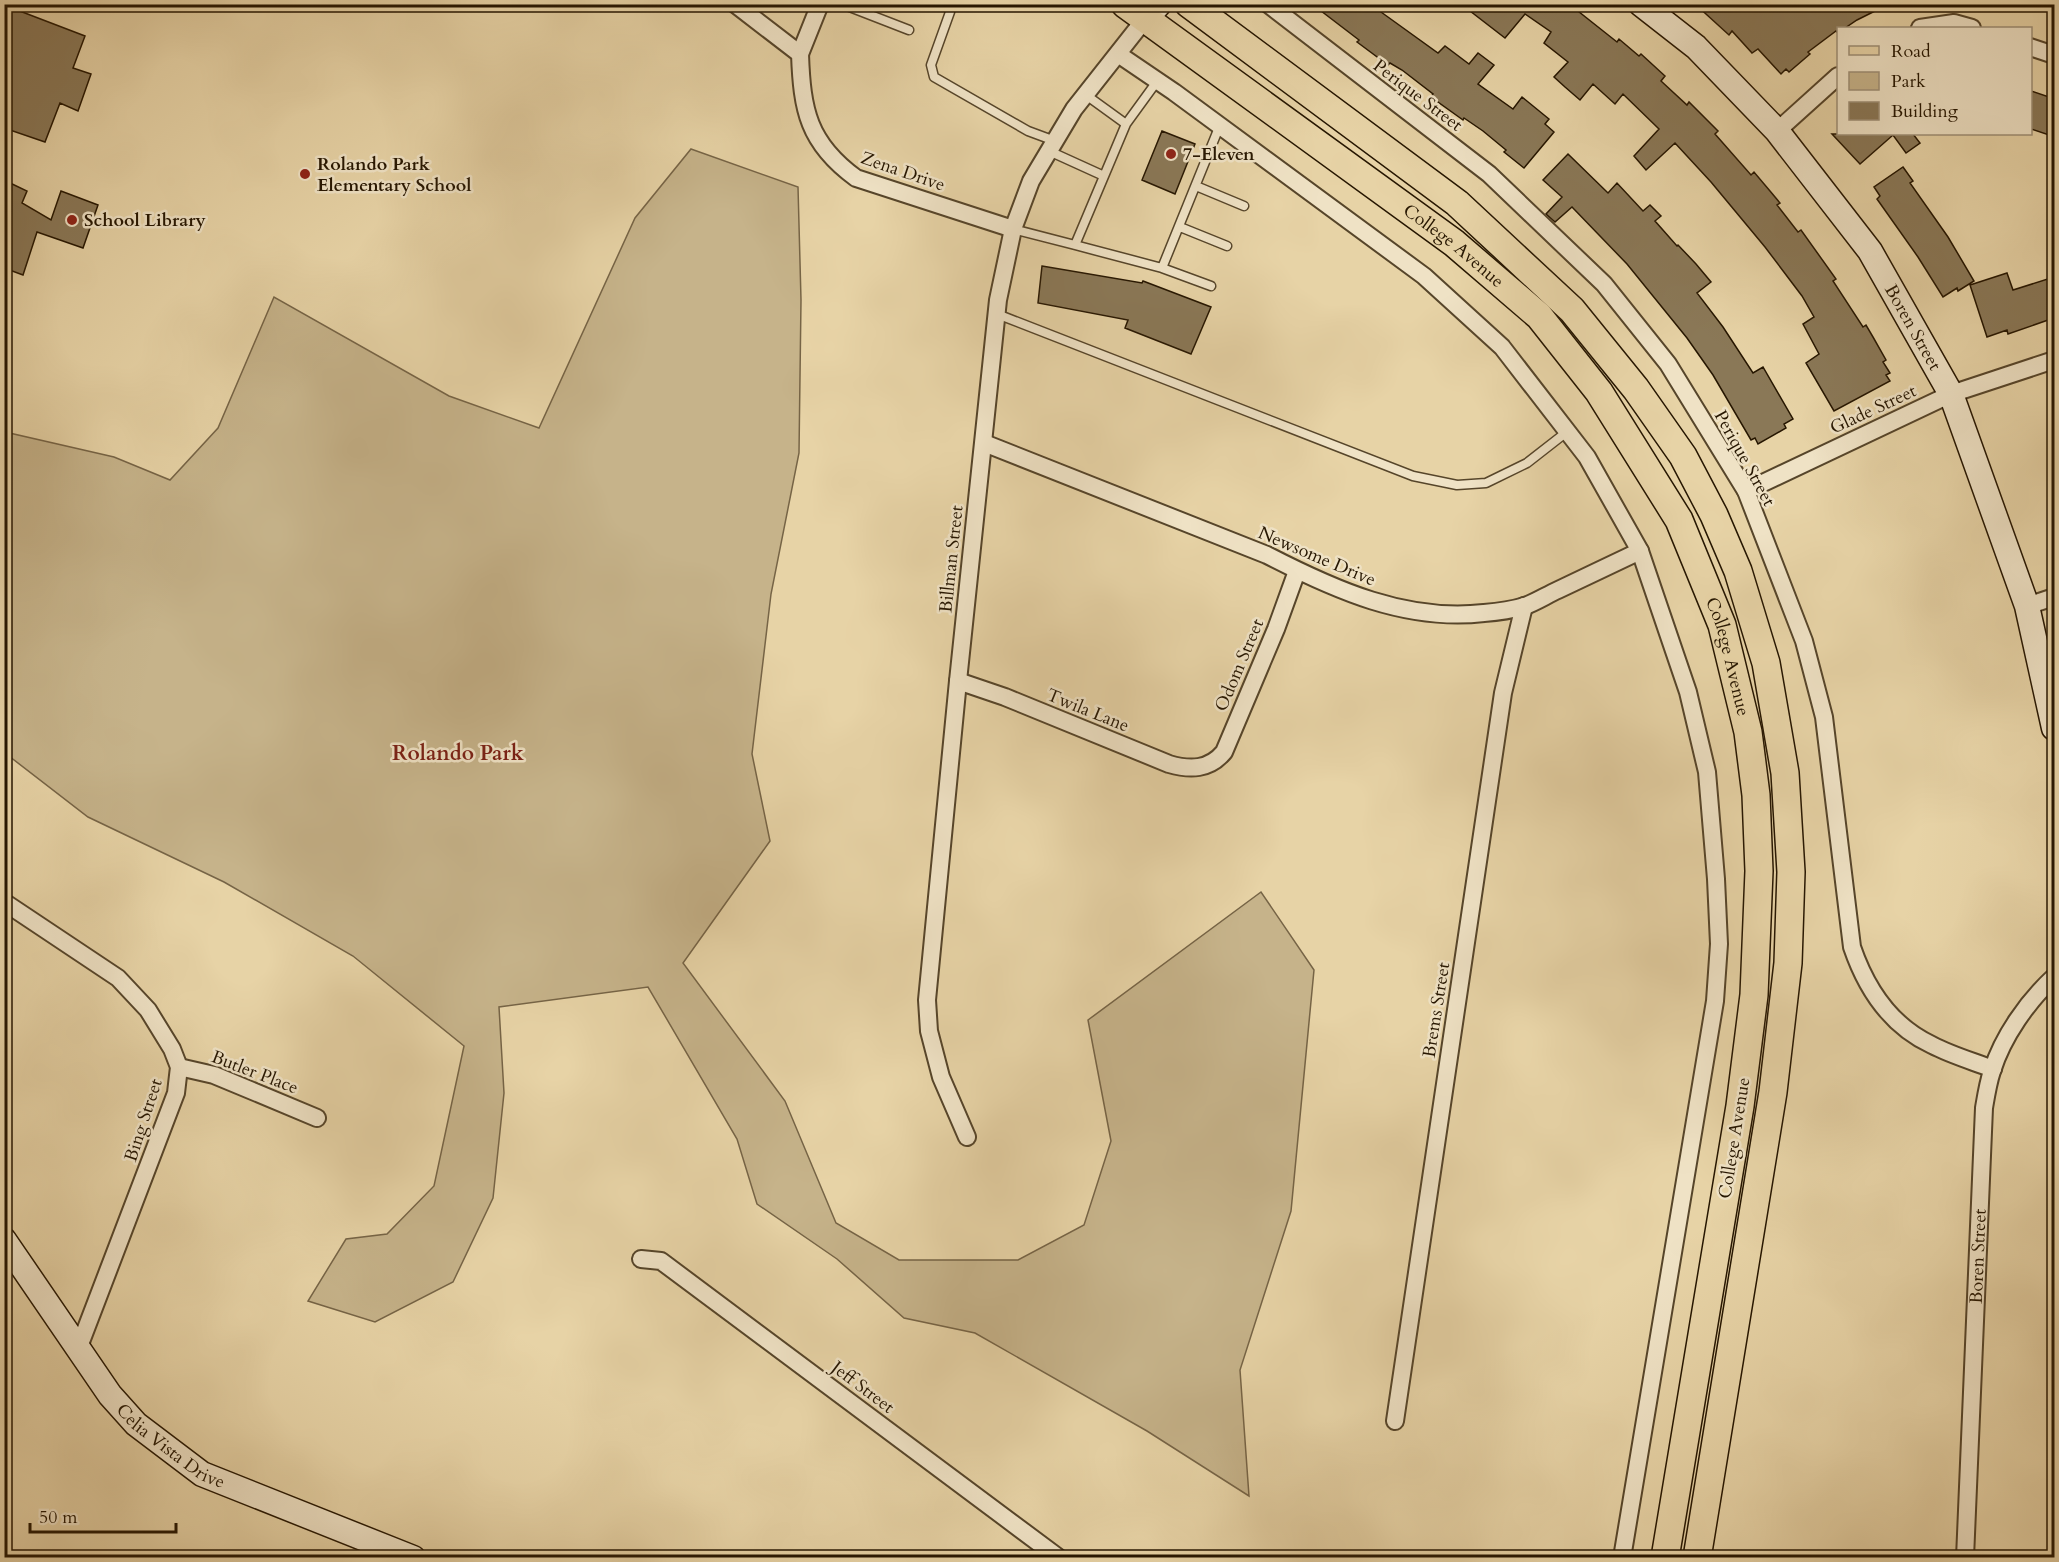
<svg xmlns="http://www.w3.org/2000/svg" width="2059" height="1562" font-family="Cardo,serif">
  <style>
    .green { fill: #c6b38a; stroke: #766446; stroke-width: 1.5 }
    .building { fill: #8a7857; stroke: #261601; stroke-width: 1.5 }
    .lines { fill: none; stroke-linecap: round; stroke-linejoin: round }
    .lane-casing { stroke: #56452a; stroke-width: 11 }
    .street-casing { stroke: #56452a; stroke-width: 20 }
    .secondary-casing { stroke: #261601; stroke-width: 27 }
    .primary-casing { stroke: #261601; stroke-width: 30 }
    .lane { stroke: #efe2c5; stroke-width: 8 }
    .street { stroke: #efe2c5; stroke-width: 16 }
    .secondary { stroke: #efe2c5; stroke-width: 24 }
    .primary { stroke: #e7d3a6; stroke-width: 27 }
    .poi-dot { fill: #8f2418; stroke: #efe2c5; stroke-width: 2 }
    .labels { text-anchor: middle; stroke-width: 5; stroke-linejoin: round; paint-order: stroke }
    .street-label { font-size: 18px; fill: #261601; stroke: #efe2c5 }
    .poi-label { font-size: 18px; font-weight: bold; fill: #261601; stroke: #efe2c5; text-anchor: start }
    .quarter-label { font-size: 21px; font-weight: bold; fill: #7a1f14; stroke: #efe2c5 }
  </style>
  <rect width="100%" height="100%" fill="#e7d3a6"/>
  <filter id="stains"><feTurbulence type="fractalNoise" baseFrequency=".00333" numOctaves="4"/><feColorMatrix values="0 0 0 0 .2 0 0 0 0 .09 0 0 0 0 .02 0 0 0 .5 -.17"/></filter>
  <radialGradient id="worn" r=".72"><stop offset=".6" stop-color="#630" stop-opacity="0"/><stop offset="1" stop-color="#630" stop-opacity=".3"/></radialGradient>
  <path class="green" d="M691,149L798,187L801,300L799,453L771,594L752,754L770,841L683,963L785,1101L836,1223L899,1260H1018L1084,1225L1111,1141L1088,1020L1261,892L1314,970L1291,1211L1240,1370L1249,1496L1147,1431L975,1333L904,1318L837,1259L757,1204L737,1139L648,987L499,1007L504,1093L493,1198L453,1282L375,1322L308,1301L346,1239L387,1234L434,1186L464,1046L353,956L224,882L88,817L5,753V432L114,457L170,480L218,428L274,297L449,396L539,428L635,218Z"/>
  <path class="building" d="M1312,4H1374L1382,11L1381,12L1438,53L1445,46L1469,64L1478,53L1494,65L1478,84L1513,109L1522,97L1549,119L1545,124L1554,132L1524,168L1504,152L1506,150L1483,131L1464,118L1463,120L1431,97L1433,94L1402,70L1390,63L1388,65L1357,42L1359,40Z
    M1461,4H1569L1617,42L1619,39L1639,56L1641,54L1665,76L1661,81L1687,105L1689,102L1718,131L1715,134L1751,175L1754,172L1770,191L1780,203L1777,205L1798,232L1801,230L1836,279L1833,281L1863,327L1866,325L1873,337L1886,360L1883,362L1890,373L1886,375L1890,381L1834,411L1806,363L1819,354L1803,324L1814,317L1802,296L1765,247L1711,182L1675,143L1646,170L1634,156L1659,129L1623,94L1615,104L1593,84L1580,100L1565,87L1554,77L1568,62L1544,43L1551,32L1525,14L1505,38Z
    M1695,4H1889L1857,20L1845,28H1839V34L1836,31L1808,52L1810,54L1789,72L1786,69L1781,74L1758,49L1752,53L1732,31L1729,35Z
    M4,5L85,36L73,68L91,74L78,111L60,103L45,142L4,128Z
    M2031,91L2055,99V137L2031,129Z
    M1162,131L1195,144L1175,194L1142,180Z
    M1832,134H1913L1920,143L1906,153L1893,135L1860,164Z
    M1568,154L1608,193L1617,183L1643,211L1650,205L1661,216L1655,221L1677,246L1678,245L1696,264L1711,282L1697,293L1723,327L1753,373L1763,367L1793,419L1784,424L1786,428L1758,444L1755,438L1751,440L1713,375L1687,338L1627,264L1572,207L1555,222L1546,214L1562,197L1543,180Z
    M1903,167L1913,181L1910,183L1948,237L1974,281L1958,291L1957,288L1943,297L1918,257L1877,199L1880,196L1874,187Z
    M8,182L27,191L22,203L51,220L61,191L98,205L83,248L37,232L23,275L4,268V192Z
    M1042,266L1142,283L1143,281L1211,307L1191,354L1125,328L1128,320L1038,303Z
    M2007,273L2013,290L2054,277V318L2008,334L2007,330L1987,337L1970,285Z"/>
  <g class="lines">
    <g class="lane-casing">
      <path id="lane" d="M842,4L909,30
        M950,12L931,65L934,77L1028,131L1055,141
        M1086,95L1126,124
        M1049,151L1104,176
        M1196,186L1244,206
        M1180,227L1227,246
        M1013,229L1075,245L1126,124L1158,80
        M1075,245L1162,268L1211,286
        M1162,268L1220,125
        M997,314L1413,476L1457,485L1486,483L1527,463L1568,431"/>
    </g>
    <g class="street-casing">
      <g id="street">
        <path d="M735,4L800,54C802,110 808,143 856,178L1013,229"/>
        <path d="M1268,4L1489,174L1604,284L1668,364L1746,491L1804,641L1824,717L1852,947C1866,988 1891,1026 1932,1045C1951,1055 1972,1061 1993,1069"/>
        <path d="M1920,28L1954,23L1972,28"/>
        <path d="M2030,47L2054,55"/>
        <path d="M800,54L820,4"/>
        <path d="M1118,54L1174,92L1424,276L1502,347L1587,457L1640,551L1688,692L1707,772L1716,879L1719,944L1715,1001L1622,1558"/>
        <path d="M1777,131L1838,76"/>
        <path d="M984,443L1267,555C1335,590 1406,622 1484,613C1497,612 1512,610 1525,606C1536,602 1547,595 1558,590C1585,577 1613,564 1640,551"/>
        <path d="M1746,491L1951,394L2054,360"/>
        <path d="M2027,606L2054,597"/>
        <path d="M958,681L1005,697L1169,764C1190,770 1209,770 1224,752L1276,629L1297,571"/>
        <path d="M4,902L118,978L148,1010L172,1049L179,1067L176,1093L79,1347"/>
        <path d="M179,1067L214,1075L317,1118"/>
        <path d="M967,1137L941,1077L929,1031L927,1000L958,681L998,300L1013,229L1031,181L1074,109L1145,19"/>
        <path d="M641,1259L661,1261L1059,1558"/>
        <path d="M1395,1421L1503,693L1524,606"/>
        <path id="s1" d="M1965,1558L1984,1108C1986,1096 1988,1083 1992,1071C2003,1036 2028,1001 2054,977"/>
      </g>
    </g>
    <g class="secondary-casing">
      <g id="secondary">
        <path id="s2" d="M1641,4L1696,47L1777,131L1870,251L1951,394L2027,606L2054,728"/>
        <path d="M1145,19L1159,4"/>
        <path id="s3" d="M4,1240L110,1395L136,1424L202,1474L413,1558"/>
      </g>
    </g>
    <g class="primary-casing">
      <g id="primary">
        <path id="s4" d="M1125,4L1454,243L1539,316L1599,392L1679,520L1722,625L1748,732L1756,795L1759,871L1754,995L1740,1106L1665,1558"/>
        <path d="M1189,4L1457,203L1572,310L1636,389L1683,456L1714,515L1738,571L1766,663L1785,773L1791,872L1788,963L1773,1092L1697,1558"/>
      </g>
    </g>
    <use href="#lane" class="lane"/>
    <use href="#street" class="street"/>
    <use href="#secondary" class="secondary"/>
    <use href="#primary" class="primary"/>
  </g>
  <g class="poi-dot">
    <circle cx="1171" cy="154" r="6"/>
    <circle cx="305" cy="174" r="6"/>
    <circle cx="72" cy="220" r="6"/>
  </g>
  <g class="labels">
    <g class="street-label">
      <text transform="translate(1418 95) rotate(37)" y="6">Perique Street</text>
      <text transform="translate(903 171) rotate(19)" y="6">Zena Drive</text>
      <text dy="6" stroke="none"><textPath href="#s4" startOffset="408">College Avenue</textPath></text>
      <text dy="6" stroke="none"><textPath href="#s2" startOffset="426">Boren Street</textPath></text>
      <text transform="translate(1873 409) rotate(-25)" y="6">Glade Street</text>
      <text transform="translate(1745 458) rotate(61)" y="6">Perique Street</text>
      <text transform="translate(1317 556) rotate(23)" y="6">Newsome Drive</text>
      <text transform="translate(951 559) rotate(-84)" y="6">Billman Street</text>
      <text dy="6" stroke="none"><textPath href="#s4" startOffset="912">College Avenue</textPath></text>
      <text transform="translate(1239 665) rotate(-67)" y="6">Odom Street</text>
      <text transform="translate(1088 710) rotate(22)" y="6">Twila Lane</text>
      <text transform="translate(1436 1010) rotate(-81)" y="6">Brems Street</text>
      <text transform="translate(255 1072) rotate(21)" y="6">Butler Place</text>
      <text transform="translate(143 1120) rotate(-72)" y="6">Bing Street</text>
      <text transform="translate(1734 1138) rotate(-81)" y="6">College Avenue</text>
      <text dy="6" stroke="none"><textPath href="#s1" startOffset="302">Boren Street</textPath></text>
      <text transform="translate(863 1387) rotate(37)" y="6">Jeff Street</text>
      <text dy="6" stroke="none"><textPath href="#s3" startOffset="268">Celia Vista Drive</textPath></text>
    </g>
    <g class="poi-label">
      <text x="1183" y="160">7-Eleven</text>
      <text x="317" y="170">Rolando Park<tspan x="317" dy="21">Elementary School</tspan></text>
      <text x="84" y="226">School Library</text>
    </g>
    <g class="quarter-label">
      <text x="458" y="760">Rolando Park</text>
    </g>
  </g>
  <rect width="2059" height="1562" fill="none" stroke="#e7d3a6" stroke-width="24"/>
  <rect x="6" y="6" width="2047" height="1550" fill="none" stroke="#261601" stroke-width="3"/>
  <rect x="12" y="12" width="2035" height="1538" fill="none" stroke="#261601" stroke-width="1.5"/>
  <rect x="1837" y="27" width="195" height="108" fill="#efe2c5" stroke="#9f9077" stroke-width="1.5"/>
  <rect x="1849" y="46" width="30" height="9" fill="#e7d3a6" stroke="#9f9077" stroke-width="1.5"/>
  <text x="1891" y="57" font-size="18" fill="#261601">Road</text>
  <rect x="1849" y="72" width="30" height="18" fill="#c6b38a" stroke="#9f9077" stroke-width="1.5"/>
  <text x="1891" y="87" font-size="18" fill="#261601">Park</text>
  <rect x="1849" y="102" width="30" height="18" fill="#8a7857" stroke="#9f9077" stroke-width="1.5"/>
  <text x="1891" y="117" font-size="18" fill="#261601">Building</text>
  <path d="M30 1523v9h146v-9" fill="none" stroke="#261601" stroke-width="3"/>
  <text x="39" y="1523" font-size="18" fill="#261601" stroke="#efe2c5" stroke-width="4.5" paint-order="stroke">50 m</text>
  <rect width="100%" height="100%" filter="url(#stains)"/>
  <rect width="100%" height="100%" fill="url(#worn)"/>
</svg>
